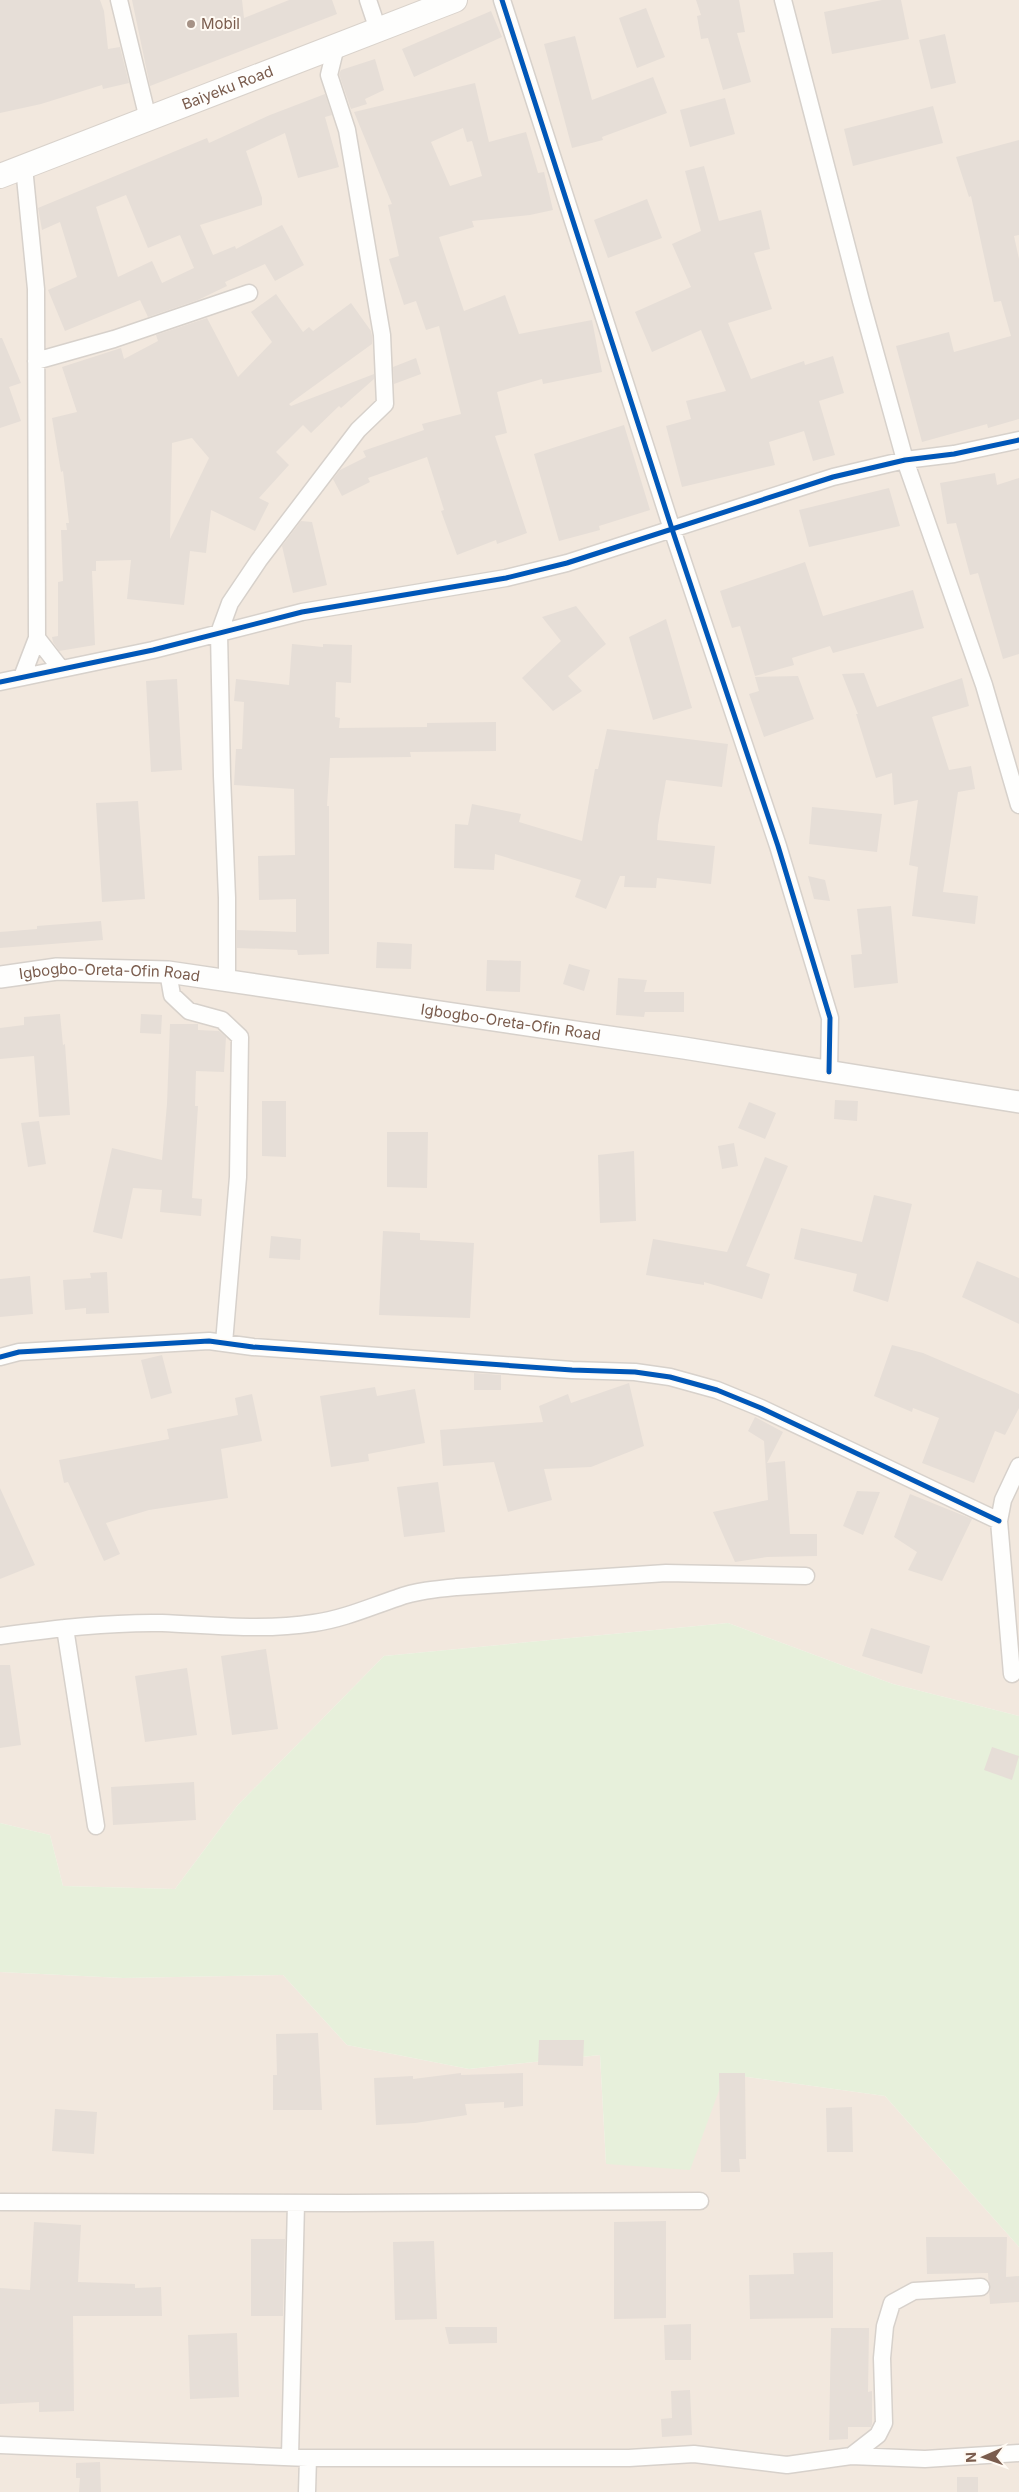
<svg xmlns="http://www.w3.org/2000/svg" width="1019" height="2492" font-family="Inter,sans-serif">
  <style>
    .residential { fill: #f2e8de }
    .green { fill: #e7f0db }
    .building { fill: #e6ded7; fill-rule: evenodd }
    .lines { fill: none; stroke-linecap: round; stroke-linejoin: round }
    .minor-casing { stroke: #d7d1cb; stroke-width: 19 }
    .tertiary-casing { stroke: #d7d1cb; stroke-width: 24 }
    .secondary-casing { stroke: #d9d2cb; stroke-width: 26 }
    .minor { stroke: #fefefd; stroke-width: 16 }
    .tertiary { stroke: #fefefd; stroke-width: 21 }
    .secondary { stroke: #fefefd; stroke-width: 24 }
    .cycleway-casing { stroke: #fffaf3; stroke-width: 8 }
    .cycleway { stroke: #0057b8; stroke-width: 5 }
    .poi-dot { fill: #a69286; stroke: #fffaf3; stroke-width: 2 }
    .labels { text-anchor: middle; stroke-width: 4; stroke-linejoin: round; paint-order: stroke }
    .poi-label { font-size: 15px; fill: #7a5c4d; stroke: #fffaf3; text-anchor: start }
    .street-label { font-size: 15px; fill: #7a5c4d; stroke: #fffaf3 }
  </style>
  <rect width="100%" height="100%" fill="#f9f5f0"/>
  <path class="residential" d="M0,0H1019V1716L893,1684L728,1623L384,1656L237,1806L175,1889L63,1886L50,1835L0,1823Z
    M0,1972L123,1978L283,1975L347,2045L469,2069L600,2055L606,2164L725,2074L885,2096L1019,2247V2492H0Z"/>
  <path class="green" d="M728,1623L893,1684L1019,1716V2247L885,2096L725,2074L690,2170L606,2164L600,2055L469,2069L347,2045L283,1975L123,1978L0,1972V1823L50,1835L63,1886L175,1889L237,1806L384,1656Z"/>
  <path class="building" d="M0,0H100L104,11L108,49L120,47L129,83L103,89L102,85L41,104L0,113Z
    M132,0H242L244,18L289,0H332L337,14L150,86Z
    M696,0H739L745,32L737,33L751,82L723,90L708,38L701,39L697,16L701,15Z
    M882,0H901L909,39L832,54L824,12Z
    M646,8L665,57L637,68L619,18Z
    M491,11L502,37L414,77L402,49Z
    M945,34L956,83L931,89L919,40Z
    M575,36L592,100L653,77L667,113L602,137L603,140L572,148L544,44Z
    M375,59L384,90L365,99L367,104L351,109L339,74L341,70Z
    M475,83L489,142L526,132L538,173L544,172L553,210L530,215L472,221L474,227L439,237L464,311L505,295L519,334L592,320L602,372L543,384L542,379L497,392L507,433L495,436L527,533L497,544L496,540L457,555L441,511L444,510L427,457L368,478L370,482L342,496L333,479L340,470L366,457L363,451L424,430L422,424L461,414L439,326L426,330L416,301L404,305L389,259L399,256L388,205L392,204L354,112ZM463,128L467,142L472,141L482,176L450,186L431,142Z
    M325,94L332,115L325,117L339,167L298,178L285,133L246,151L262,198V205L200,225L213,255L235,246L236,249L282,225L304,265L275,281L265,264L225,282L227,286L198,300L148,317L140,300L65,331L48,290L77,277L60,222L42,230L38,208L207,138L209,143L270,115ZM126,195L148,248L180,235L194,268L162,283L152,261L118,277L96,207Z
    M725,98L735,134L690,147L680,110Z
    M933,106L943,143L853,166L844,129Z
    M1019,140V235L1014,236L1019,259V419L988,428L987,424L922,442L896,346L949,332L954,352L1011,336L1001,301L994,302L971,196L969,197L956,157Z
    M704,166L719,221L761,210L770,249L754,253L772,309L728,323L751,379L804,361L805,365L833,356L844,393L819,401L835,455L813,461L804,431L769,442L775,465L682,487L666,426L691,419L686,401L726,391L701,330L652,352L635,312L691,287L672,244L701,231L685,171Z
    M647,199L662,238L608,258L594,220Z
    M276,294L303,332L309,327L313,331L351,303L371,331L372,336V344L289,404L291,406L374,374V379L341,408L339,406L311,433L303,425L276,452L289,465L259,498L269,503L255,531L211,510L206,553L190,551L184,605L127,599L131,560L96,561V571H92L95,645L59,651L53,642L52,637L58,636V582L63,581L61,530H67L66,523H69L63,471L61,472L52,418L77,412L62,367L121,348L124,359L158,341L156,335L207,318L238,377L272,342L251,312ZM192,438L209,458L170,539L172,443Z
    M0,338H2L21,383L9,387L21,421L0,428Z
    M416,358L421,374L394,384L393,367Z
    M624,425L650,510L599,526L600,530L559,541L534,454Z
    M995,473L997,485L1019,478V654L1003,659L978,573L970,575L956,523L947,524L940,483Z
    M889,488L900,526L809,547L799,510Z
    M301,521L312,522L327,585L293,593L282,546Z
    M805,562L823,616L913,590L924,628L833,653L830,646L792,658L794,665L755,676L740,626L732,628L720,591Z
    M576,606L606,644L568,676L582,691L553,711L522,678L561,641L542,617Z
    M666,619L692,708L653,720L629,637Z
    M292,644L323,647V644L352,645L351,683L336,682L335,717L340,718L339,728L427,727V723L496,722V751L410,752L411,757L330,758L327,806H329V954L298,955L297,950L237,948V930L296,932V899L259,900L258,856L295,855L294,789L234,785L236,749H242L244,702L234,701L236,679L289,685Z
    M864,673L877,707L962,678L969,706L932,717L949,770L971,766L975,789L958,792L943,892L978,896L975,924L912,916L918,867L909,865L918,800L894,805L892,773L876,778L856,714H858L842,674Z
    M798,676L814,719L764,737L749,694L759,691L755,677Z
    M177,679L182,770L151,772L146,681Z
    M607,729L728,744L722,787L666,780L658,825L657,840L715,846L711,884L657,878L656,888L624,887L625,876H620L606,909L575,897L581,880L495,854L494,870L454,868L455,824L468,825L472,804L521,814L519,822L582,841L595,769H598Z
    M138,801L145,899L102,902L96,803Z
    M812,807L882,814L877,852L809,844Z
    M808,876L825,880L830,901L814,899Z
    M891,906L898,983L854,988L851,955L862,954L857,909Z
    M101,921L103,940L0,948V932L37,929V926Z
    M377,942L412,944L411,969L376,968Z
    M487,960L521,961L520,992L486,991Z
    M569,964L590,970L584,991L563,984Z
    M618,978L647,980L644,992H684V1012H645L644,1017L616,1015Z
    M60,1014L63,1045L65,1044L70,1115L39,1117L34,1056L0,1059V1028L24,1025V1017Z
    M141,1014L162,1015L161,1034L140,1033Z
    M170,1024H198V1030L219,1031L226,1037L224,1072L196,1071L195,1106H198L192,1198L202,1199L201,1216L160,1212L162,1190L133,1188L122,1239L93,1232L112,1148L162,1160L167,1104Z
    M835,1100L858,1101L857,1121L834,1119Z
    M262,1101H286V1157L262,1156Z
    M749,1102L776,1113L765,1139L738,1128Z
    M39,1121L46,1164L28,1167L21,1123Z
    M387,1132H428L427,1188L387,1187Z
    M734,1143L738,1166L722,1169L718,1146Z
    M634,1151L636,1221L600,1223L598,1155Z
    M765,1157L788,1166L746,1266L770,1274L762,1299L704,1282V1285L646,1275L653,1239L727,1252Z
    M874,1195L912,1204L888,1302L853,1291L857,1274L794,1259L801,1228L862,1242Z
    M383,1231L420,1233V1240L474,1243L470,1318L379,1315Z
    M271,1236L301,1239L300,1260L269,1258Z
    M977,1261L1019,1278V1324L962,1297Z
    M107,1272L109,1313L86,1314V1308L65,1310L63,1280L91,1278L90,1273Z
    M30,1276L33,1314L0,1317V1279Z
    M892,1345L923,1353L1019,1394V1408L1005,1435L995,1431L974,1483L922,1463L939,1418L913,1408L912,1412L874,1396Z
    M162,1355L172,1393L151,1399L141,1360Z
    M474,1373L501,1375V1390H474Z
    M629,1383L644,1446L591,1467L544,1469L552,1500L508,1512L494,1462L443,1466L440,1430L543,1422L539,1406L568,1394L571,1403Z
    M375,1387L377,1396L415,1389L425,1443L368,1454L369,1461L331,1467L320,1396Z
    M252,1394L262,1441L221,1449L228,1498L149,1510L106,1523L120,1554L104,1561L68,1482L64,1483L59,1460L169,1439L167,1429L238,1415L235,1398Z
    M755,1417L783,1432L767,1463L785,1461L790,1534H817V1556L767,1557L735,1562L713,1512L768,1500L764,1441L748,1431Z
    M438,1482L445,1532L404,1537L397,1487Z
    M0,1488L35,1565L0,1579Z
    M857,1491L880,1492L863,1535L843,1526Z
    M910,1494L972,1519L942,1581L908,1570L917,1552L894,1537Z
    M871,1628L930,1646L922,1674L862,1656Z
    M266,1649L278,1729L232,1735L221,1656Z
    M0,1665H10L21,1745L0,1748Z
    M187,1668L197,1735L145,1742L135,1676Z
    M992,1747L1019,1756L1012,1780L984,1770Z
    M194,1782L196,1820L113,1825L111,1787Z
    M318,2033L322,2110H273V2075H277L276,2034Z
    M539,2040H584L583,2066L538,2065Z
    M461,2073V2075L523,2073V2106L504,2108V2102L465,2104L467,2115L415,2123L376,2125L374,2078L413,2076V2079Z
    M719,2073H745L746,2159H739L740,2172H721Z
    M852,2107L853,2152H827L826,2108Z
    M55,2109L97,2112L94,2154L52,2151Z
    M666,2221V2318L614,2319V2222Z
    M34,2222L81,2225L78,2282L135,2284V2288L161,2287L162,2316H73L74,2411L39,2412V2402L0,2404V2288L30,2290Z
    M926,2237H1007L1006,2277L1019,2276V2302L990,2304L988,2273L927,2274Z
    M251,2239H285L283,2316H251Z
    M434,2241L437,2319L395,2320L393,2242Z
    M833,2252V2318L750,2319L749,2275L794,2274L793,2253Z
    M691,2324V2360H665L664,2325Z
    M445,2327H497V2343L449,2344Z
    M831,2328H869L868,2392L872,2391V2424L871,2427H848V2439L829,2440Z
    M237,2333L239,2397L190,2399L188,2335Z
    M690,2390L692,2435L662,2437L661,2419L672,2418L671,2391Z
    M100,2462L101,2492H79L80,2478H76V2463Z
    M957,2477H978V2492H957Z"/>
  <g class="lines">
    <g class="minor-casing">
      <path id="minor" d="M119,0L148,119
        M368,0L378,30
        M502,0L671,526L778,846L830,1018L829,1072
        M783,0L861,301L905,460L984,685L1019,805
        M36,361L114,339L249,293
        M37,638L61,669
        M22,677L37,638L36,289L24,167
        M0,682L153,650L302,612L506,578L567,563L833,477L905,460L954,454L1019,440
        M168,972L172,995L189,1011L222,1020L240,1037L238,1177L224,1343
        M227,980V898L222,776L219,633L230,603L259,560L358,430L385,404L382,335L347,130L329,75L336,46
        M0,1357L19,1352L209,1341L253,1347L572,1370L635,1372L670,1377L717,1390L761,1408L999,1521
        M65,1628L96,1826
        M0,1636C53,1629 109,1622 162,1623C213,1625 263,1631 314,1623C343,1619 370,1607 397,1598C416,1591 437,1589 457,1587L666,1573L806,1576
        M1012,1674L999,1521L1003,1500L1019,1466
        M0,2202L346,2203L700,2201
        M0,2445L308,2458H629L694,2454L787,2465L851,2456L925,2459L1019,2453
        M851,2456L878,2435L884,2423L882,2358L885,2326L892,2303L914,2291L981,2287
        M290,2457L296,2203
        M307,2492L308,2458"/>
    </g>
    <g class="tertiary-casing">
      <g id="tertiary">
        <path id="s1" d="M0,977L57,969L168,972L684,1048L1019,1102"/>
      </g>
    </g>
    <g class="secondary-casing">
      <g id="secondary">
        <path id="s2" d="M0,176L455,0"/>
      </g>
    </g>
    <use href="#minor" class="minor"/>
    <use href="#tertiary" class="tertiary"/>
    <use href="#secondary" class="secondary"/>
    <g class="cycleway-casing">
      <path id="cycleway" d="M502,0L671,526L778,846L830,1018L829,1072
        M0,682L153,650L302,612L506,578L567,563L833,477L905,460L954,454L1019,440
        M0,1357L19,1352L209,1341L253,1347L572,1370L635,1372L670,1377L717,1390L761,1408L999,1521"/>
    </g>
    <use href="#cycleway" class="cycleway"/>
  </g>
  <circle class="poi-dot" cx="191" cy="24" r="5"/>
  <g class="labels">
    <g class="poi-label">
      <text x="201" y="29">Mobil</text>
    </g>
    <g class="street-label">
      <text dy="5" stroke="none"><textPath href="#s2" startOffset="244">Baiyeku Road</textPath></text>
      <text dy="5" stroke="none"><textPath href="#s1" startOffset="110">Igbogbo-Oreta-Ofin Road</textPath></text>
      <text dy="5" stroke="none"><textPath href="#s1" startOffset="515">Igbogbo-Oreta-Ofin Road</textPath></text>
    </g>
  </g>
  <g transform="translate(984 2457) rotate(268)" stroke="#fffaf3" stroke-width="4" paint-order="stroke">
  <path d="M0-4L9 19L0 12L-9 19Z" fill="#7a5c4d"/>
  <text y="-8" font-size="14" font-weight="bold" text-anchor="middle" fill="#7a5c4d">N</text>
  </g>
</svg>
